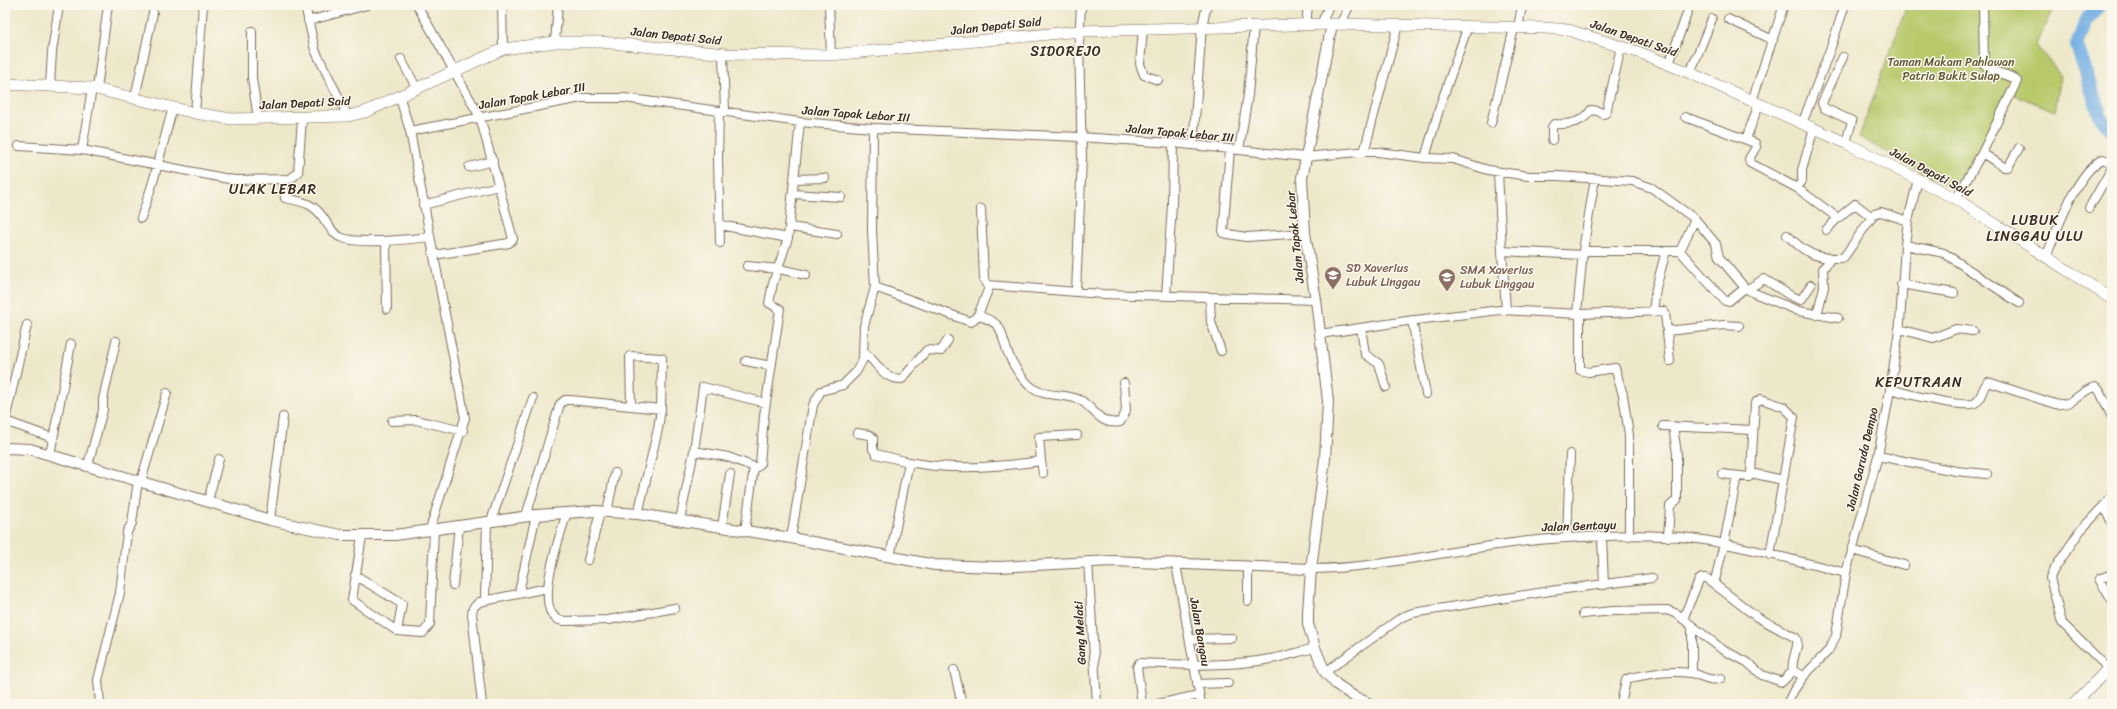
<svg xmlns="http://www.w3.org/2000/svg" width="2117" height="709" font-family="Sriracha,sans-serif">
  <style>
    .green { fill: #b7c96b; stroke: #797a44 }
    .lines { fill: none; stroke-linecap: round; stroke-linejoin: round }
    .river { stroke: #72aee3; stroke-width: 14 }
    .minor-casing { stroke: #7a6c5b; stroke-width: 10 }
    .tertiary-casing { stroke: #7a6c5b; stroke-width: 12 }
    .secondary-casing { stroke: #7a6c5b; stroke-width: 12 }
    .minor { stroke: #fff; stroke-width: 8 }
    .tertiary { stroke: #fff; stroke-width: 10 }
    .secondary { stroke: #fff; stroke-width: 11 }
    .labels { text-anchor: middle; stroke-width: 3; stroke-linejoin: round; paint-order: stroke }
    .street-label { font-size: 12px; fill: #3b2a1e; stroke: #fbf7ec }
    .park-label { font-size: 12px; fill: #605a35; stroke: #fbf7ec }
    .education-label { font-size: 12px; fill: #785e54; stroke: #fbf7ec; text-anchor: start }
    .quarter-label { font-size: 14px; letter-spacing: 1px; fill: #3b2a1e; stroke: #fbf7ec }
  </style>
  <rect width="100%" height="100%" fill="#fbf7ec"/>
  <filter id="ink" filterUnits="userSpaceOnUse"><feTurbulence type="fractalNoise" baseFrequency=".025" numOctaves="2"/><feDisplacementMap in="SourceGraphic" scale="8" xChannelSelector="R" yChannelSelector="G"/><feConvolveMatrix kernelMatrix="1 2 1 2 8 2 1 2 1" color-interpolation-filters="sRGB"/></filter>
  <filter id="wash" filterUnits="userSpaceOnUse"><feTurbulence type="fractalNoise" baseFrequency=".012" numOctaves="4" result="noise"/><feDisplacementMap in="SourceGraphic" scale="16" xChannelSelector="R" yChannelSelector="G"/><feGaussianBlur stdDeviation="0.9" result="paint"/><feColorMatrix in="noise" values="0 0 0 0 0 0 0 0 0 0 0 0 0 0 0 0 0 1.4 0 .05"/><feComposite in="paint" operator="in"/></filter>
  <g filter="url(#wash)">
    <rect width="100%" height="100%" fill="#eee8cb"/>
    <path class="green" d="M1907,5H2056L2036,45L2061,76L2055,111L2010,93L1957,191L1859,137Z"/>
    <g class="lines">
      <path class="river" d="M2099,5L2086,20L2077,46L2101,118L2112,129"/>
    </g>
  </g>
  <g filter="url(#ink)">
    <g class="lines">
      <g class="minor-casing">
        <path id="minor" d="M305,5L315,50L348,116
          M417,5L480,117L513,239L509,243L434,255
          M502,5L503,49
          M829,5L831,55
          M1728,19L1773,40
          M308,21L367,5
          M1340,24L1350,5
          M1306,25L1308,5
          M1321,25L1329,5
          M1518,28L1522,5
          M1143,29L1140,64L1144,75L1158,80
          M252,31V78L258,119
          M555,42L558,5
          M723,54L725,111
          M1843,57L1822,103L1824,108L1852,121L1846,143
          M401,59L416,87
          M1669,64L1690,5
          M1690,73L1712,19
          M50,86L52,52L59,5
          M97,89L108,5
          M399,95L410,131L465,418L430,529
          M135,98L153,13
          M1752,101L1784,5
          M719,111L718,159L720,243
          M195,113L203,5
          M1685,117L1755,143L1756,147L1749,159L1750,163L1797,188L1838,218L1826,230
          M1491,123L1514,28
          M1802,124L1831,47L1845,5
          M410,131L581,98H624L800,122L873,128L1079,137L1173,143L1305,157L1358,152H1378L1425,158L1453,159L1488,170L1528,176H1557L1632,181L1652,188L1695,219L1716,244L1719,257L1745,288L1754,293L1799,311L1838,318
          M1746,139L1759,104
          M1552,140V127L1554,124C1568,125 1583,123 1591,110L1598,111L1603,114L1606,113L1621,47
          M1193,145L1202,26L1207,5
          M19,146L82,150L234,180L290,179L298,173L302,119
          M82,150L92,88
          M1230,150L1223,233L1246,237L1305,233
          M1239,150L1248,95L1254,25
          M1364,152L1398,25
          M1982,153L2004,167H2008L2019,148
          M1425,158L1441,103L1468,26
          M469,167L493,161
          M1498,172L1502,251
          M283,179L285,198C302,202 313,202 324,219C328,225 332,232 338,236C355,246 410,239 430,237
          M795,179L825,178
          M1797,188L1802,181V170L1814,128
          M794,194L841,197
          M1956,199L1982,153L2017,81C2008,72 1993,75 1984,64L1983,5
          M423,205L498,186
          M2089,208L2112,168
          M981,209L984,279L988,285L1102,294L1316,300
          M141,218L153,182L173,107
          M1838,218L1855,204L1872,217
          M720,225L788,238
          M790,227L837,234
          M1787,235C1804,252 1815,259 1840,258L1844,257L1874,214L1881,212L1908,221
          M386,242L387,309
          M1905,245L1944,253L2019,303
          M1583,251H1680L1725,301H1729L1745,288
          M1680,251L1695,219
          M2046,257C2058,229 2075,173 2103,159L2112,163
          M747,266L779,269L806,275
          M1901,284L1954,293
          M875,287L971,322L978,315L990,285
          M1748,289L1764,279L1791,296L1801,300L1811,285
          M1076,291L1082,158L1079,44L1081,5
          M1166,296L1172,205L1173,143
          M1210,298L1211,322L1221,351
          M1506,310L1502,251L1583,255
          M1653,312L1656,288L1666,251
          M1577,314L1583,251L1595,178
          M1580,314V370L1588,372L1615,368L1623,395L1629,435V536
          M978,315C984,318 992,320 997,325C1003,331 1002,338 1005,344C1009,359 1019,376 1030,386C1044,399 1066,392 1082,401C1095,410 1101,426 1120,422L1124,416L1126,410L1124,383
          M1817,315L1824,287L1823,269L1831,258
          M1412,320L1426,394
          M1361,328L1365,354L1379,364L1386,387
          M1899,329L1933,338L1956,329L1973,331
          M1667,331L1724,325L1739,326
          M1320,334L1407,321L1500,310L1580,314L1663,311L1665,313L1670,361
          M864,352C878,363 882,379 902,379L927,350L941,351L948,340
          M746,361L771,366
          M1890,389C1904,393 1964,409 1975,403C1982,399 1982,387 1988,382L2055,404C2076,406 2077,392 2095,387L2099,390L2112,417
          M631,406L630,356L662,358L661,409L658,429L638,514
          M5,420L27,325
          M5,421L53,438
          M392,421L416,420L463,431
          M1663,426L1753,430
          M857,433L870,435L873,438V449L876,454L909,462
          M694,451L703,387L766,403
          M50,455L71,344
          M1878,456L1956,471L1987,474
          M1041,461L1043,473
          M88,465L103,410V399L116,341
          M1751,473L1755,403L1761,399L1784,407L1794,417L1770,555
          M1722,474L1749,477L1751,473L1783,480
          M1737,476L1724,544L1714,584L1757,617L1796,638C1801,645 1790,659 1793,671
          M141,481L167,393
          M208,501L219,459
          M2104,506L2112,523
          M567,512C562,531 529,616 563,621L608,620L675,608
          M607,512L615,473
          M526,516L560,404L565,400H570L661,409
          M270,520L283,417
          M680,520L694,451L728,457L754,467H757L760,464L764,416L780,309L769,303L773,283L788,238L800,122
          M491,521L533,398
          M722,527L730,474
          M745,531L754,467
          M362,536L352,600L397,631L423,633L430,624L434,529
          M1602,537L1604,585
          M1668,537L1670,506L1677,500V454L1673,426
          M791,538L813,405L821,391L843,385L856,372L863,359L864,326L875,287L872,230L873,128
          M1567,538L1570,454
          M1852,550L1904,565
          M890,557L909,462C953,471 997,467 1041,461L1039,437L1077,435
          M588,560L600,512
          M1088,561L1097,704
          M1176,564L1201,704
          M1311,569C1392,568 1470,544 1551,539C1595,536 1646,533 1690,538C1743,545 1795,561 1846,573
          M2112,574L2099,579L2112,601
          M355,575L402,604L397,631
          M453,585L459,525
          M519,592L536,515
          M485,600L487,522
          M1248,601V566
          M1583,614L1613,611L1667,610L1677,614L1723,650L1747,662L1762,675L1782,682L1793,671L1804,676
          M1683,619L1699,580L1702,578H1706L1714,584
          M1692,628V673
          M1190,639L1232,638
          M954,670L962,704
          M1325,672L1402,617L1413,613L1550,591L1652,578
          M2112,672L2062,623L2050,578L2053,571L2080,531L2112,497
          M1197,684L1228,683
          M100,704L98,680L120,593L127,532L132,523L138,480
          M482,704L472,614L473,608L479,602L547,588
          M1142,704L1137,667L1139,663C1185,665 1231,667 1276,658C1289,655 1302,651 1315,648
          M1158,704L1199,695
          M1621,704L1626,680L1630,678C1650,674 1669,670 1690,673C1700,674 1710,683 1721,678
          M1787,704L1794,690L1804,676L1828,651L1836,636L1846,573L1878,456L1890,390L1900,323L1905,245L1908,221L1918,179"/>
      </g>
      <g class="tertiary-casing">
        <path id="tertiary" d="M1332,24L1302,178L1305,233L1316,300L1328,401L1325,459L1311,569L1308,612V624L1315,648L1325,672L1336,684L1353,696L1370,704
          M5,448L30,449L270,520L340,535H395L536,515L595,511L638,514L791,538L935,565L999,567L1112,561L1311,569"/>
      </g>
      <g class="secondary-casing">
        <path id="secondary" d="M5,84L92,88L195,113L232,119L348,116L365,112L503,49L555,42H600L727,54L831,55L1080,31L1332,24L1546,28L1568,30L1641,53L1690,73L1846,143L1956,199L2112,299
          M2074,704L2112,665"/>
      </g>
      <use href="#minor" class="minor"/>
      <use href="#tertiary" class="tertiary"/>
      <use href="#secondary" class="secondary"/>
    </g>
  </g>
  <defs>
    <g id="school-pin" transform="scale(0.9)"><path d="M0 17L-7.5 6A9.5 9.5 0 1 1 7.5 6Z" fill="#8d6e63" stroke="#fbf7ec"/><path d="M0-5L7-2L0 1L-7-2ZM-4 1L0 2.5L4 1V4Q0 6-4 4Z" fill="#fff"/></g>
  </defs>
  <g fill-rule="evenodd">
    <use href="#school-pin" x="1333" y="275"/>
    <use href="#school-pin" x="1447" y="277"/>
  </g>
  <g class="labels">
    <g class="street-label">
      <text transform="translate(996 26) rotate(-6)" y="4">Jalan Depati Said</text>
      <text transform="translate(676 36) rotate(6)" y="4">Jalan Depati Said</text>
      <text transform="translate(1634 38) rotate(19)" y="4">Jalan Depati Said</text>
      <text transform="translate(532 96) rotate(-10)" y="4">Jalan Tapak Lebar III</text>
      <text transform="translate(305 103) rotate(-3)" y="4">Jalan Depati Said</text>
      <text transform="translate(856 114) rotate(4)" y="4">Jalan Tapak Lebar III</text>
      <text transform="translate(1180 133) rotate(5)" y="4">Jalan Tapak Lebar III</text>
      <text transform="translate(1931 172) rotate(28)" y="4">Jalan Depati Said</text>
      <text transform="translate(1295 237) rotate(-96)" y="4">Jalan Tapak Lebar</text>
      <text transform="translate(1862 459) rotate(-77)" y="4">Jalan Garuda Dempo</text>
      <text transform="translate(1579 526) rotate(-2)" y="4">Jalan Gentayu</text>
      <text transform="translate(1200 632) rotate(80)" y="4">Jalan Bangau</text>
      <text transform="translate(1080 633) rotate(-93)" y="4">Gang Melati</text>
    </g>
    <g class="park-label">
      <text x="1951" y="66">Taman Makam Pahlawan<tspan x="1951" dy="14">Patria Bukit Sulap</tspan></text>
    </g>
    <g class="education-label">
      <text x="1346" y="272">SD Xaverius<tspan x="1346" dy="14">Lubuk Linggau</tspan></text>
      <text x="1460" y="274">SMA Xaverius<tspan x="1460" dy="14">Lubuk Linggau</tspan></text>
    </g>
    <g class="quarter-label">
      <text x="1066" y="56">SIDOREJO</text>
      <text x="273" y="194">ULAK LEBAR</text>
      <text x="2035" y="225">LUBUK<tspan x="2035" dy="16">LINGGAU ULU</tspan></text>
      <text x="1919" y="387">KEPUTRAAN</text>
    </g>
  </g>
  <rect width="2117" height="709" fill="none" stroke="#fbf7ec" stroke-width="20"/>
</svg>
